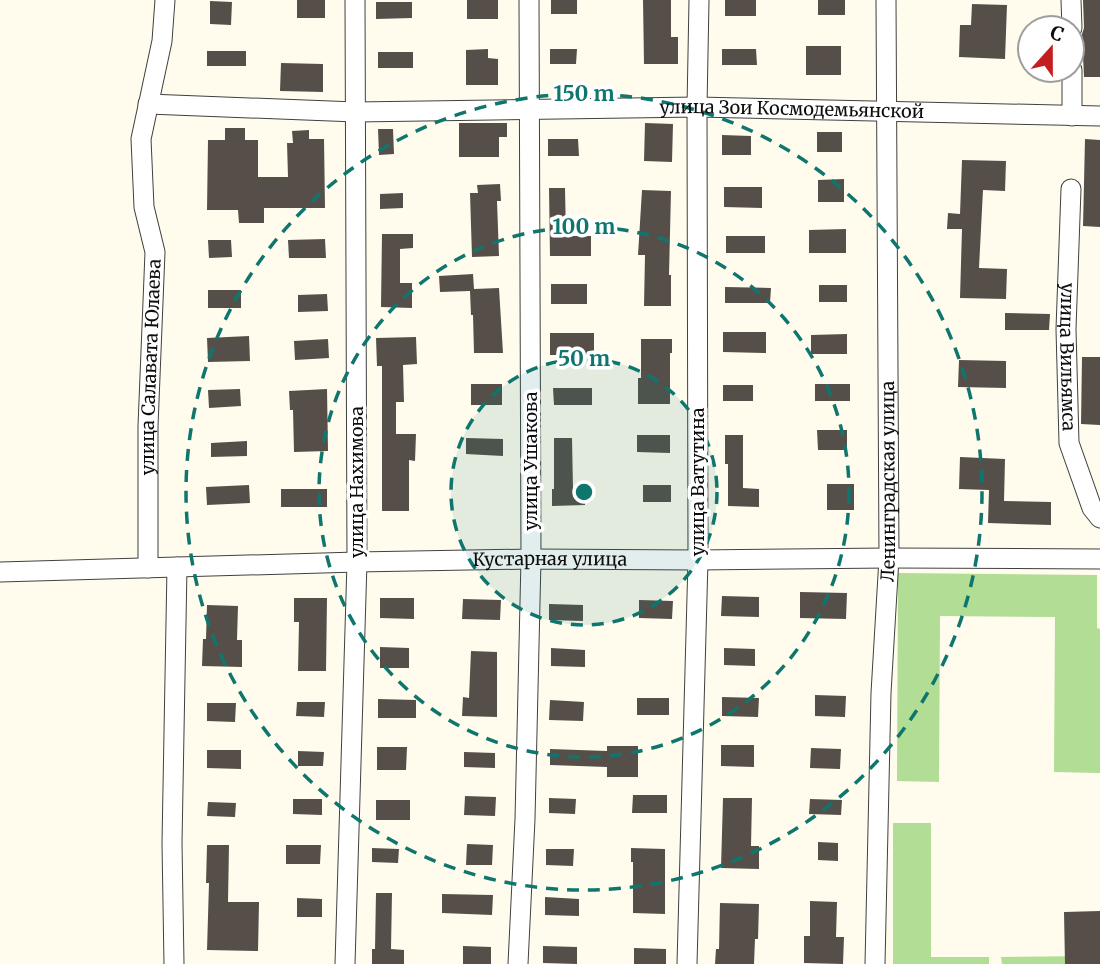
<svg xmlns="http://www.w3.org/2000/svg" width="1100" height="964" font-family="Merriweather,serif">
  <style>
    .forest { fill: #b1dd94 }
    .building { fill: #564f49 }
    .lines { fill: none; stroke-linecap: round; stroke-linejoin: round }
    .street-casing { stroke: #404040; stroke-width: 21 }
    .street { stroke: #fff; stroke-width: 19 }
    .ring { fill: none; stroke: #0f766e; stroke-width: 3.5; stroke-dasharray: 12 9 }
    .labels { text-anchor: middle; stroke-width: 7; stroke-linejoin: round; paint-order: stroke }
    .street-label { font-size: 18px; fill: #0d0d0d; stroke: #fff }
    .centre { fill: #0f766e; stroke: #fff; stroke-width: 3.5 }
    .ring-label { font-size: 21px; text-anchor: middle; font-weight: bold; fill: #0f766e; stroke: #fff; stroke-width: 7; stroke-linejoin: round; paint-order: stroke }
  </style>
  <rect width="100%" height="100%" fill="#fffced"/>
  <path class="forest" d="M898,573L1097,575V628L1100,629V773L1054,772L1055,617L940,616L939,782L897,781Z
    M893,823H931V957H989V964H893Z
    M1100,956V964H1002L1001,957Z"/>
  <path class="building" d="M297,0H325V18H297Z
    M467,0H498V19H467Z
    M551,0H577V14H551Z
    M643,0H671V37H678V64H644Z
    M725,0H756V16H725Z
    M818,0H845V15H818Z
    M1083,0H1100V77H1084L1082,34L1084,28Z
    M210,1L232,2L231,25L210,24Z
    M376,2H412V18L376,19Z
    M972,4L1007,5L1005,59L959,57L960,25H971Z
    M806,46H841V75H806Z
    M488,49V58L498,59V85H466V50Z
    M550,49H577L576,64H550Z
    M722,49H756L757,65H722Z
    M207,51H246V66H207Z
    M378,52H413V68H378Z
    M281,63L323,64V92L280,91Z
    M459,123H507V137H499V157H459Z
    M645,123L673,124L672,162L644,161Z
    M225,128H245V140H258V177H288L287,143H293L292,131L309,130V139H324L325,208H264V223H239L238,210H207L208,140H225Z
    M378,129H393L394,154L379,155Z
    M817,132H842V152H817Z
    M722,135L751,136V155H722Z
    M548,139H578L579,156H548Z
    M1085,139L1100,140V227L1083,226Z
    M962,160L1006,161L1005,191L983,190L979,268L1007,269L1006,299L960,298L962,229H947L948,213L960,214Z
    M844,179V202H818V180Z
    M500,184L501,201H497L499,256L472,257L470,193H478L477,185Z
    M724,187H762V208L724,207Z
    M549,188H565L566,236H591V256H550Z
    M642,190L671,191L669,275H671V306H644L645,255H638Z
    M403,193V208L380,209V194Z
    M846,229V253H809V230Z
    M382,234H413V248L400,249V283H412V308L381,307Z
    M726,236H765V253H726Z
    M325,239L326,258H289L288,240Z
    M208,240H231L232,257L209,258Z
    M473,274L474,289L499,288L503,353H474L473,315H471L470,291L440,292L439,276Z
    M551,284H587V304H551Z
    M819,285H847V302H819Z
    M725,287L771,288L770,303H725Z
    M208,290H241V308H208Z
    M327,294L328,311L298,312V295Z
    M1005,313L1050,314L1049,330H1005Z
    M723,332H766V353L723,352Z
    M550,333H594V355H550Z
    M847,334V354H811V335Z
    M249,336L250,361L208,362L207,338Z
    M416,337L417,364L403,365L404,402H396V434H416L415,461L409,460V511H382V366H377L376,338Z
    M328,339L329,358L295,360L294,341Z
    M641,339H672V353H670V404H638V378H641Z
    M1082,357H1100V425L1081,424Z
    M959,360L1006,361V388L958,387Z
    M471,384H502V405H471Z
    M815,384H850V401H815Z
    M723,385H753V401H723Z
    M553,388H592V405H554Z
    M240,389L241,406L209,408L208,390Z
    M327,389L328,451L294,452L293,410H290L289,391Z
    M817,430H847V450H818Z
    M637,435H670V453L637,452Z
    M725,435H743V488L759,489V507L728,506V464H725Z
    M466,438L503,439V456L466,454Z
    M554,438H572L573,489H585V505L552,506V489H554Z
    M247,441V456L211,457V443Z
    M960,457L1005,459L1004,501L1051,502V525L988,523L989,490L959,489Z
    M827,484H854V510H827Z
    M249,485L250,503L207,505L206,487Z
    M643,485H671V502H643Z
    M281,489H327V507H281Z
    M800,592L847,593L846,619L800,618Z
    M722,596L759,597V617L721,616Z
    M294,598H327L326,671H298L299,622H294Z
    M380,598H414V619L380,618Z
    M463,599L501,600L500,620L462,619Z
    M639,600L673,601L672,619L639,618Z
    M549,604L583,605V621L549,620Z
    M207,605L238,606L237,640H242V667L202,666L203,639H206Z
    M380,647L409,648V668H380Z
    M551,648L585,650V667L551,666Z
    M724,648L755,649V666L724,665Z
    M471,651L497,652V717L462,716L463,697L469,698Z
    M815,695L846,696L845,717L815,716Z
    M722,697L759,698L758,717L722,716Z
    M637,698H669V715H637Z
    M378,699L416,700V718H378Z
    M550,700L584,702L583,721L549,720Z
    M297,702H325L324,717L296,716Z
    M207,703H236L235,722L207,721Z
    M721,745H754V767L721,766Z
    M607,746H638V777H607V767L550,765V749L607,751Z
    M377,747H407L406,770H377Z
    M811,748L841,749L840,769L810,768Z
    M207,750H241V769L207,768Z
    M298,751L324,752L323,766H298Z
    M464,752L495,753V768L464,767Z
    M633,795H667V813H632Z
    M465,796L496,797L495,816L464,815Z
    M549,798L576,799L575,814L549,813Z
    M723,798H752L751,846H759V869L721,868Z
    M293,799H322V815L293,814Z
    M810,799L842,800L841,815L809,814Z
    M376,800H410V820H376Z
    M208,802L236,803L235,817L207,816Z
    M818,842L838,843V861L818,860Z
    M467,844L493,845L492,865H466Z
    M207,845H229L228,902H259L258,951L207,950L209,883H206Z
    M286,845H321L320,864H286Z
    M372,848L399,849L398,863L372,862Z
    M631,848L665,849V914L633,913V862H631Z
    M546,849H574L573,866L546,865Z
    M376,893H392L391,949L404,950V964H372V949H375Z
    M442,894L493,895L492,915L442,913Z
    M545,897L579,899V916L545,915Z
    M297,898L322,899V917H297Z
    M810,901L837,902L836,937H844L843,964L804,963V936H810Z
    M720,903L759,904L758,939H755L754,964H715L716,949H719Z
    M1100,911V964H1065L1064,912Z
    M463,946L491,947V964H463Z
    M543,946L577,947V964L543,963Z
    M634,948L666,949V964H634Z"/>
  <g class="lines">
    <g class="street-casing">
      <g id="street">
        <path d="M1071,0L1072,28"/>
        <path d="M1072,70V116"/>
        <path id="s1" d="M148,104L356,112L697,107L1100,116"/>
        <path id="s2" d="M1071,189L1066,329L1069,443L1092,508L1100,518"/>
        <path id="s3" d="M148,568V426L155,252L144,207L141,139L162,41L165,0"/>
        <path id="s4" d="M0,572L357,562L531,559L698,560L889,558L1100,559"/>
        <path d="M174,964L172,843L177,567"/>
        <path d="M345,964L357,562L355,0"/>
        <path d="M518,964L525,819L531,559L529,0"/>
        <path d="M687,964L698,560L697,107L699,0"/>
        <path id="s5" d="M875,964L881,693L889,558L886,0"/>
      </g>
    </g>
    <use href="#street" class="street"/>
  </g>
  <circle cx="584" cy="492" r="133" fill="#0f766e" fill-opacity=".12"/>
  <g class="ring">
    <circle cx="584" cy="492" r="133"/>
    <circle cx="584" cy="492" r="265"/>
    <circle cx="584" cy="492" r="398"/>
  </g>
  <g class="labels">
    <g class="street-label">
      <text dy="6" stroke="none"><textPath href="#s1" startOffset="644">улица Зои Космодемьянской</textPath></text>
      <text dy="6" stroke="none"><textPath href="#s2" startOffset="168">улица Вильямса</textPath></text>
      <text dy="6" stroke="none"><textPath href="#s3" startOffset="201">улица Салавата Юлаева</textPath></text>
      <text transform="translate(531 461) rotate(-90)" y="6">улица Ушакова</text>
      <text transform="translate(357 482) rotate(-90)" y="6">улица Нахимова</text>
      <text transform="translate(698 482) rotate(-90)" y="6">улица Ватутина</text>
      <text dy="6" stroke="none"><textPath href="#s5" startOffset="483">Ленинградская улица</textPath></text>
      <text dy="6" stroke="none"><textPath href="#s4" startOffset="550">Кустарная улица</textPath></text>
    </g>
  </g>
  <circle cx="584" cy="492" r="10" class="centre"/>
  <g class="ring-label">
    <text x="584" y="101">150 m</text>
    <text x="584" y="234">100 m</text>
    <text x="584" y="366">50 m</text>
  </g>
  <g transform="translate(1051 49) rotate(21)"><circle r="33" fill="#ffffff" stroke="#9e9e9e" stroke-width="2"/>
  <path d="M0-5L12 26L0 18L-12 26Z" fill="#c41f20"/>
  <text y="-10" font-size="19" font-weight="bold" text-anchor="middle" fill="#0d0d0d">С</text>
  </g>
</svg>
